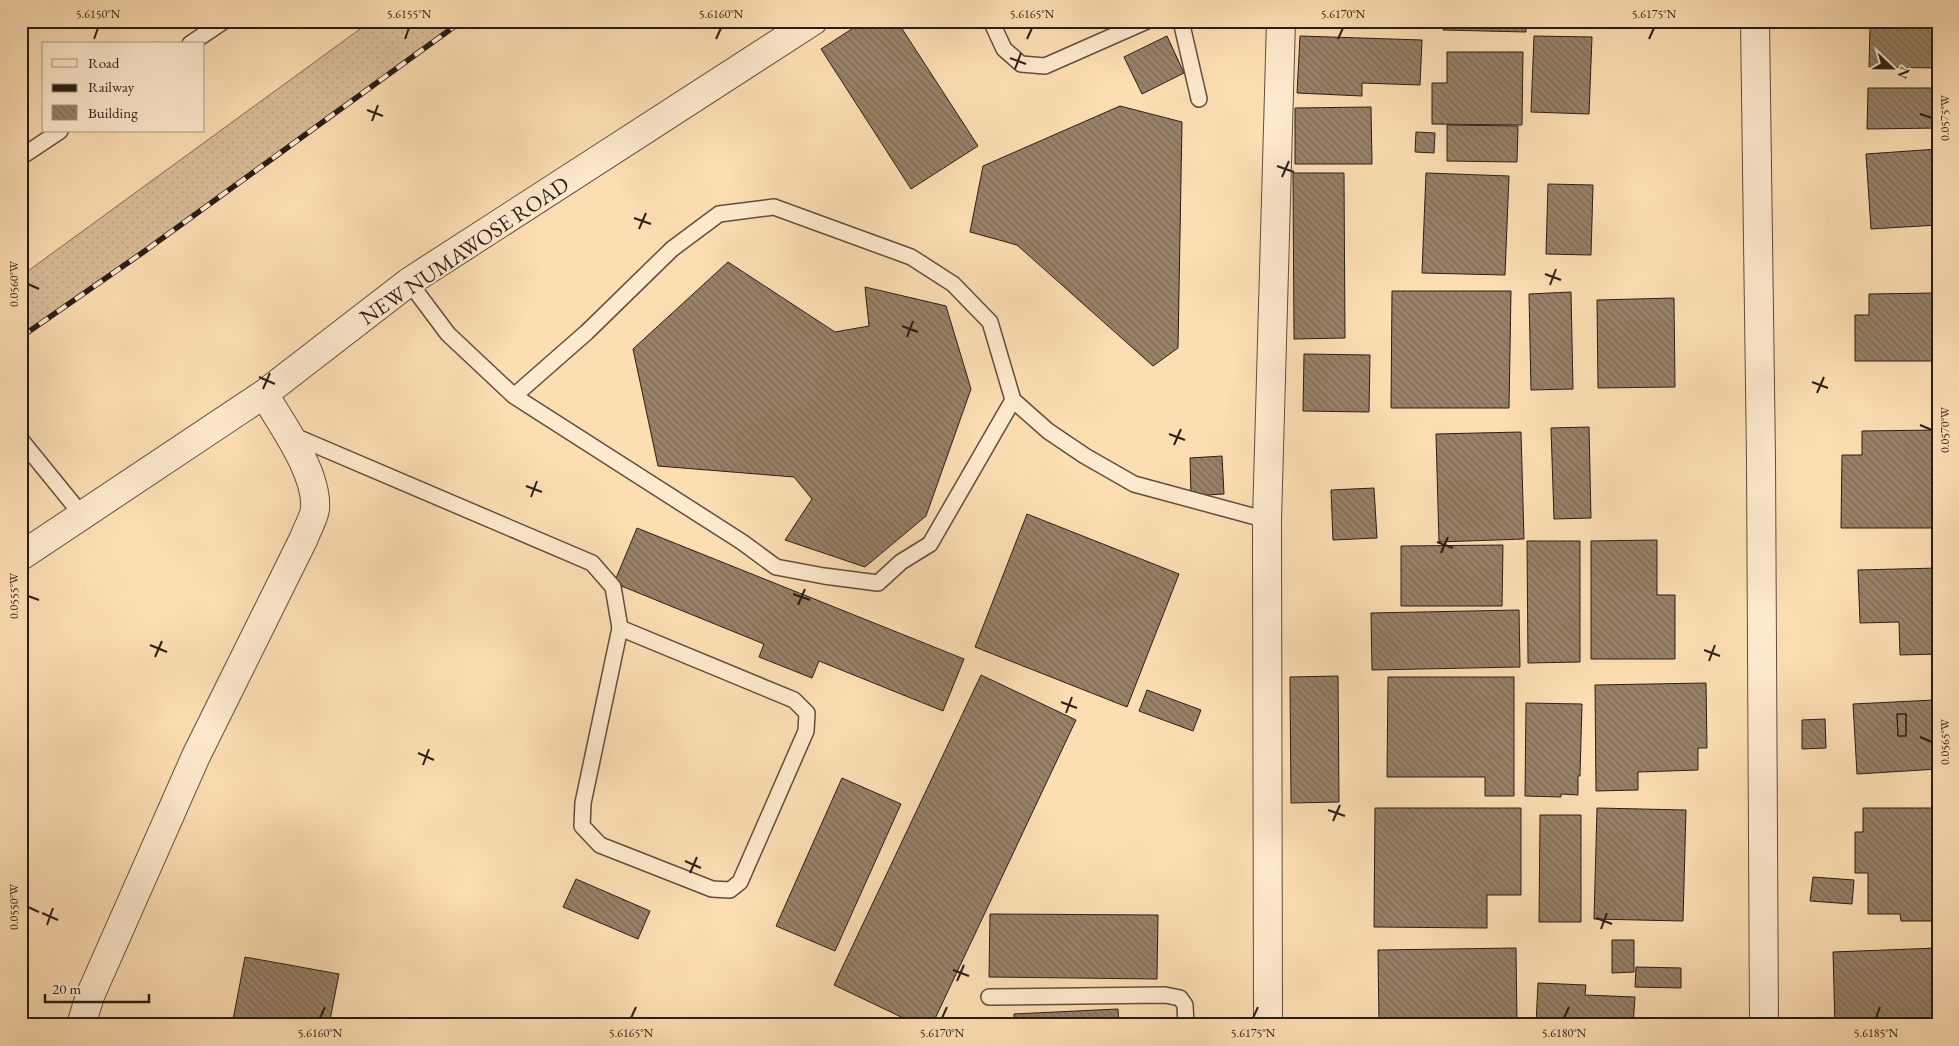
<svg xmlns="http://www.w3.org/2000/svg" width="1959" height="1046" font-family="'EB Garamond',serif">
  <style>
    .grass { fill: url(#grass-dots); stroke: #826e58 }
    .building { fill: url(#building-back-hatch); stroke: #2a1e17; fill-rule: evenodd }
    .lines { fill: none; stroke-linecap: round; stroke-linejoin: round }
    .service-casing { stroke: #5f4e3e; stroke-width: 18 }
    .minor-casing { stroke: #5f4e3e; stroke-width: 30 }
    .service { stroke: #feeace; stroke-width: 15 }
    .minor { stroke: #feeace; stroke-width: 28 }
    .rail-casing { stroke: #2a1e17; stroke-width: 5.5 }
    .rail { stroke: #feeace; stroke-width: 4; stroke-dasharray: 11; stroke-linecap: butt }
    .ticks { fill: none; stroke: #2a1e17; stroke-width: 2 }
    .labels { text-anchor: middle; stroke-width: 4.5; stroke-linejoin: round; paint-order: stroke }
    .street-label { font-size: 22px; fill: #2a1e17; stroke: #feeace }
    .neatline { fill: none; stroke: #2a1e17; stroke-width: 2 }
    .ticks-label { font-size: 12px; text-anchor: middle; fill: #2a1e17 }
  </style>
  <defs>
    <pattern id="grass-dots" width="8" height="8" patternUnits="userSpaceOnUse" patternTransform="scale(1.25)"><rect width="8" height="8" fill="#d9bd98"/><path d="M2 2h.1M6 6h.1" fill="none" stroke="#baa282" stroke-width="1.8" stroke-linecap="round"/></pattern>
    <pattern id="building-back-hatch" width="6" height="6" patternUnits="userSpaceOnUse" patternTransform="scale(1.25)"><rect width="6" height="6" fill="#988268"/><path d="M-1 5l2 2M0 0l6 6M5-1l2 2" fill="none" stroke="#7c6a55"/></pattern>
  </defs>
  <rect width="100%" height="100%" fill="#fddeb3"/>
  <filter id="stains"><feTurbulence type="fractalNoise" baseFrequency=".004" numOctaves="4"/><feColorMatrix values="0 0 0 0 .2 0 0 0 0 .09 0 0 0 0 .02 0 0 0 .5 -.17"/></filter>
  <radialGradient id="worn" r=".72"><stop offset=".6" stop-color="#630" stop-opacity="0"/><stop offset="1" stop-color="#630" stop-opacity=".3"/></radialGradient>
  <path class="grass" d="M371,21H459L280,156L21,337V276Z"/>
  <path class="building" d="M864,21H897L978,146L911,189L821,49Z
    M1443,21H1526V32L1443,30Z
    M1870,26L1938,27V68L1869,67Z
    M1167,36L1184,73L1142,94L1124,57Z
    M1300,36L1422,40L1420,85L1362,83V96L1297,93Z
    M1534,36L1592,37L1589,114L1531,112Z
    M1447,52H1523L1522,125L1432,124V83H1447Z
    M1868,88H1938V128L1867,129Z
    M1120,106L1182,122L1178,348L1153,366L1017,245L970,232L983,166Z
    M1371,107L1372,164H1295V108Z
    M1447,125L1518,126L1517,162L1447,161Z
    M1416,132L1435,133L1434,153L1415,152Z
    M1938,149V225L1871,229L1866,154Z
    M1293,173H1344L1345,338L1294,339Z
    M1426,173L1509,176L1505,275L1422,273Z
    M1548,184L1593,185L1591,255L1546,254Z
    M728,262L835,332L869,326L865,287L946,306L971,389L926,516L865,567L785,540L812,499L794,477L658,466L633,349Z
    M1392,291H1511L1509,408H1391Z
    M1571,292L1573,389L1531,390L1529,294Z
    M1938,293V361H1855V315H1869V294Z
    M1674,298L1675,387L1598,388L1597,300Z
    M1304,354L1370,355L1369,412L1303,411Z
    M1589,427L1591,518L1554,519L1551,428Z
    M1938,430V528H1841L1842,455H1862V431Z
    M1521,432L1524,539L1439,542L1436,434Z
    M1222,456L1224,494L1191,496L1190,458Z
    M1374,488L1377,538L1333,540L1331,490Z
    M1027,514L1179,574L1127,707L975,647Z
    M637,528L964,659L943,711L819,661L812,678L759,657L764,644L614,583Z
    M1657,540V595H1675V659H1591V541Z
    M1527,541H1580V662L1528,663Z
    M1503,545L1502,606H1401V546Z
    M1938,568V654L1900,655L1899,622L1860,623L1858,570Z
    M1519,610L1520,667L1372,670L1371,613Z
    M981,675L1076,720L932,1025H918L834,985Z
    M1338,676L1339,802L1291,803L1290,677Z
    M1388,677H1514V796H1485V777H1387Z
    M1706,683L1707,748H1698V770L1638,772V790L1596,791L1595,685Z
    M1147,690L1201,710L1193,731L1139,711Z
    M1935,700L1938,769L1857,774L1853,704ZM1897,714H1906V736H1898Z
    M1526,703L1582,704L1580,776H1578V795L1561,794V797L1525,796Z
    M1897,714H1906V736H1898Z
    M1825,719L1826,748L1802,749V720Z
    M842,778L901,804L835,951L776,926Z
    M1375,808H1521V895H1487V928L1374,927Z
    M1597,808L1686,810L1683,921L1594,919Z
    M1863,808H1938V921H1901L1900,914H1868V873H1855V832H1863Z
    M1540,815H1581V922H1539Z
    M1813,877L1854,880L1852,904L1810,901Z
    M576,879L650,911L638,939L563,907Z
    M990,914L1158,915L1157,979L989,977Z
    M1612,940H1634V972L1612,973Z
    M1516,948L1517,1025H1379L1378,950Z
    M1938,948V1025H1835L1833,952Z
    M245,957L339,974L329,1025H232Z
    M1636,967L1681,968V988L1635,987Z
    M1538,983L1586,985L1585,995L1635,997L1633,1025H1536Z
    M1118,1009L1119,1025H1014V1014Z
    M842,1018L862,1025H840Z"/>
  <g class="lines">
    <g class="service-casing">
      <path id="service" d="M991,21L1004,49L1021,64L1045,66L1147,21
        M1181,21L1199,99
        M190,44L224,21
        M21,157L60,131
        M409,282L448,334L514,396L587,332L672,249L719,214L774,207L911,257L953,284L990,322L1013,400L1048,431L1085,456L1134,484L1267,520
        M514,396L742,542L776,567L824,576L878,583L901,562L930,544L1013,400
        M292,435L592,563L613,587L620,628L583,803L582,826L600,845L712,889L730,890L740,882L806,731L807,713L794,700L620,628
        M21,440L82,515
        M989,997L1165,995L1180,998L1185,1005L1186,1025"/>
    </g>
    <g class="minor-casing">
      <path id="minor" d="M1755,21L1761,459L1764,1025
        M21,556L264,394L409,282L813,21
        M81,1025L90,996L196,756L304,538C307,529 314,518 315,509C318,473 282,425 264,394
        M1268,1025L1267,520L1281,21"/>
    </g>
    <use href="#service" class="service"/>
    <use href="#minor" class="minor"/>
    <g class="rail-casing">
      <path id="rail" d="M21,337L142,253L462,21"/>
    </g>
    <use href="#rail" class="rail"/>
  </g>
  <path class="ticks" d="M94,39L98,28M405,39L409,28M716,39L721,28M1027,39L1032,28M1338,39L1343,28M1649,39L1654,28M1010,58L1026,64M1015,69L1021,53M367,110L383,116M1920,114L1932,118M372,121L378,105M1277,166L1294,172M1282,177L1289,161M634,218L651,224M639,229L646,213M1545,274L1561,280M28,284L39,289M1550,285L1556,269M902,326L918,332M907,337L913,321M259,377L275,384M1812,382L1828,388M263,389L270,373M1817,393L1824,377M1920,425L1932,430M1169,434L1185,440M1174,445L1181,429M526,486L542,492M531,497L537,481M1437,542L1453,548M1441,553L1448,537M793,594L810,600M28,596L39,600M798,605L805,589M150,645L167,652M1704,650L1720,656M155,657L162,641M1709,661L1715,645M1061,702L1077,708M1066,713L1072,697M1920,737L1932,742M418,753L434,760M423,765L429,749M1328,810L1345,816M1333,821L1340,805M685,861L701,868M690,873L697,857M28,907L39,912M42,913L58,920M1596,918L1612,924M47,925L53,908M1601,929L1607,913M953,970L969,976M957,981L964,965M320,1018L325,1007M631,1018L636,1007M942,1018L947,1007M1253,1018L1258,1007M1564,1018L1569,1007M1876,1018L1880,1007"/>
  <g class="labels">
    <g class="street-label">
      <text transform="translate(464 250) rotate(-34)" y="8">NEW NUMAWOSE ROAD</text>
    </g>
  </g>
  <rect width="1959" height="1046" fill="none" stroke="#fddeb3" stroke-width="55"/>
  <rect x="42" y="42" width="162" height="90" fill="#feeace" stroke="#a99885"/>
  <rect x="52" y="59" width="25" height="8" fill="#feeace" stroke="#a99885"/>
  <text x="88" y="68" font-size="15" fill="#2a1e17">Road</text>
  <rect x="52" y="84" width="25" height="8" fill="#2a1e17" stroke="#a99885"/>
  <text x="88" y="92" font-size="15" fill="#2a1e17">Railway</text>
  <rect x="52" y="105" width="25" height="15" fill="url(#building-back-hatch)" stroke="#a99885"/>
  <text x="88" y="118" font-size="15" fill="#2a1e17">Building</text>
  <g transform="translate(1892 68) rotate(112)" stroke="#feeace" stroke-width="4" paint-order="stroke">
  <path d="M0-4L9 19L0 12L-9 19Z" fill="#2a1e17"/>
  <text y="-8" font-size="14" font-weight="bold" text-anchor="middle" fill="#2a1e17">N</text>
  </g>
  <path d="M45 994v8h104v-8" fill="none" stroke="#2a1e17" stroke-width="2.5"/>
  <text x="52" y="994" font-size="15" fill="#2a1e17" stroke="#feeace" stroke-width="4" paint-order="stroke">20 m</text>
  <rect x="28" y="28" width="1904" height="990" class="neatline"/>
  <g class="ticks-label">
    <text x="98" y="18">5.6150°N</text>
    <text x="409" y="18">5.6155°N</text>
    <text x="721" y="18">5.6160°N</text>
    <text x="1032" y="18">5.6165°N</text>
    <text x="1343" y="18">5.6170°N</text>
    <text x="1654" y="18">5.6175°N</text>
    <text transform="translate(1945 118) rotate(-90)" y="4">0.0575°W</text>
    <text transform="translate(14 284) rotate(-90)" y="4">0.0560°W</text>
    <text transform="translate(1945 430) rotate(-90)" y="4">0.0570°W</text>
    <text transform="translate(14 596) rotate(-90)" y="4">0.0555°W</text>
    <text transform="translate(1945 742) rotate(-90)" y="4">0.0565°W</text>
    <text transform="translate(14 907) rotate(-90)" y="4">0.0550°W</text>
    <text x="320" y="1037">5.6160°N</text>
    <text x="631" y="1037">5.6165°N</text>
    <text x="942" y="1037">5.6170°N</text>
    <text x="1253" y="1037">5.6175°N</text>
    <text x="1564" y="1037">5.6180°N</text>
    <text x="1876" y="1037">5.6185°N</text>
  </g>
  <rect width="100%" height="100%" filter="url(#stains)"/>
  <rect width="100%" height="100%" fill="url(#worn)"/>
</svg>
